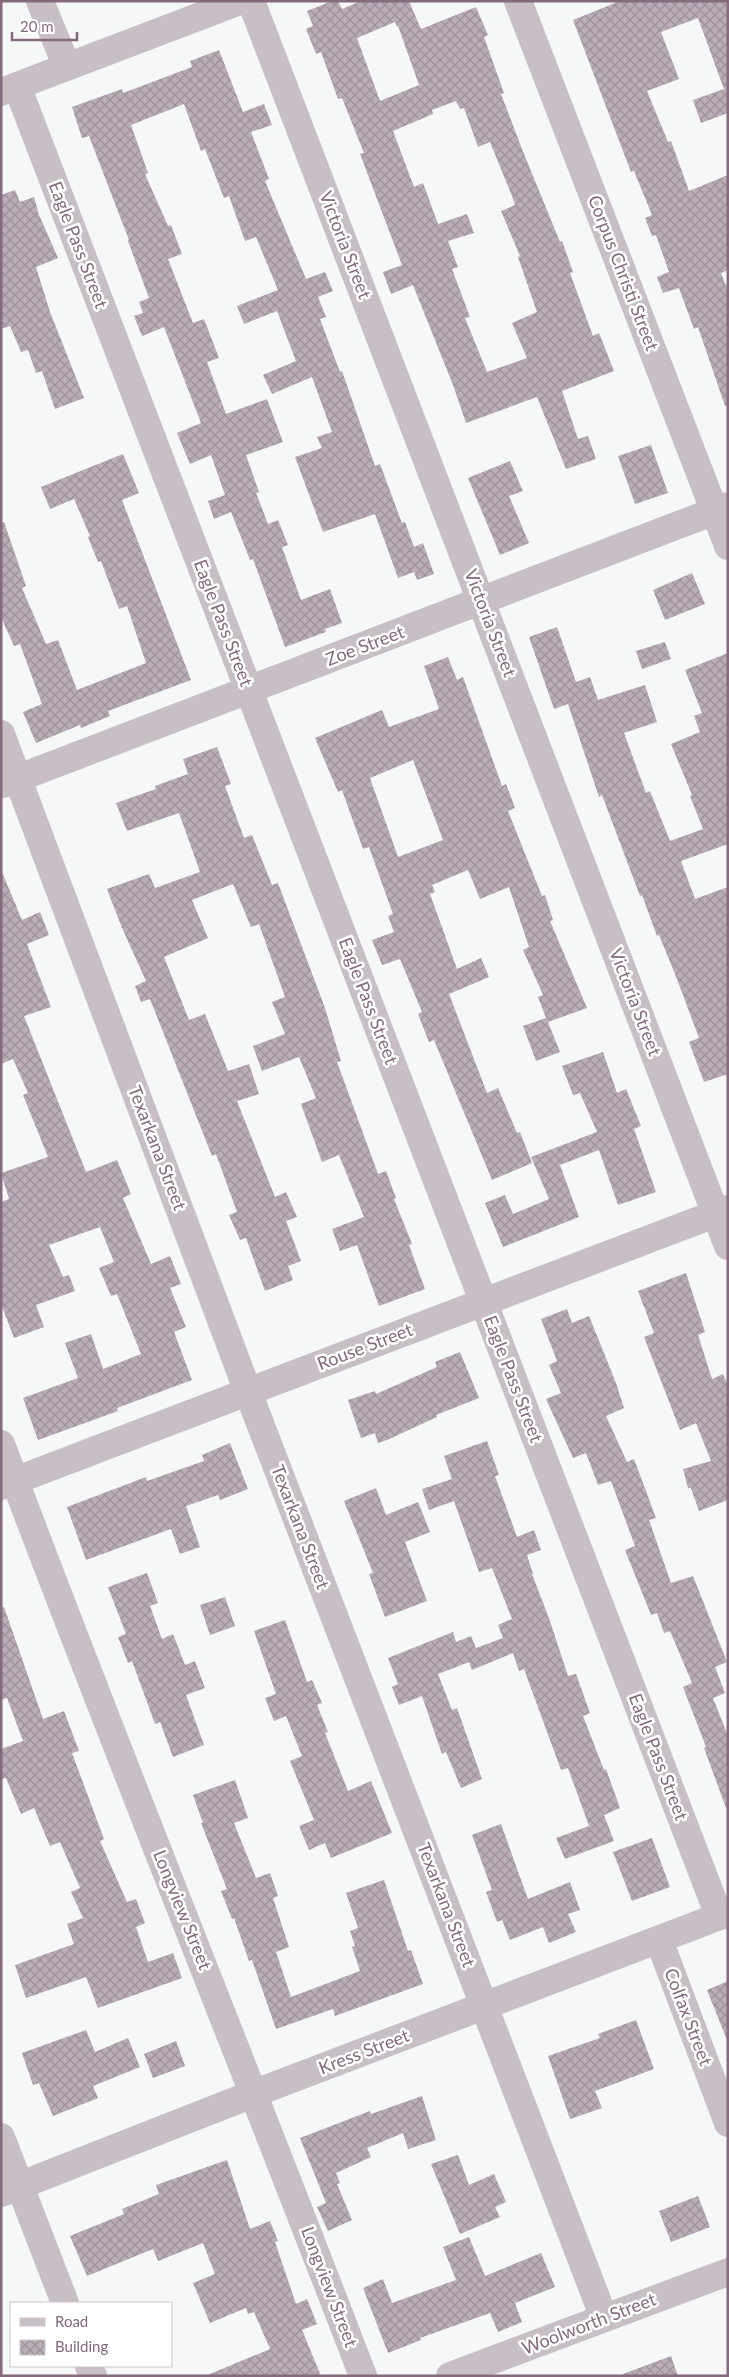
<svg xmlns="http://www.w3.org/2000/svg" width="729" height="2377" font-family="Lato,sans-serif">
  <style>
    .building { fill: url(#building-cross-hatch); fill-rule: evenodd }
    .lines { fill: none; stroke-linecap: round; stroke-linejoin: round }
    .minor { stroke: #c7bfc5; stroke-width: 28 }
    .labels { text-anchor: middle; stroke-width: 5; stroke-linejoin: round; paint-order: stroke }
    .street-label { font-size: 18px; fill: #85697d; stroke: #fff }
  </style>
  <defs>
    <pattern id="building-cross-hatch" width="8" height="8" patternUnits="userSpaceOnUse" patternTransform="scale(1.25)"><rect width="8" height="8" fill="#baadb7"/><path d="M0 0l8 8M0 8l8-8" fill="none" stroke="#9d919a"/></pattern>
  </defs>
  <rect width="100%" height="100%" fill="#f6f8f8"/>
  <path class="building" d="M332,1H338L342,9L361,1H409L421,29L476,7L488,35L484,37L504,93L501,94L522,149L560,242L562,241L573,272L570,273L593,336L599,333L614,371L562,391L578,439L588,436L596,459L566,469L537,397L466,423L453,385L413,285L391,294L383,272L402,265L360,154L364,153L342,98L338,99L321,52L316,54L306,29L313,26L307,11ZM395,22L397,27L398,26L419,85L380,101L357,38ZM456,101L460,109L464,108L478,147L490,142L512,196L515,205L501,211L520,256L518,257L537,312L512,323L527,358L487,372L465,318L470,317L452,269L458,267L448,241L474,233L467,214L438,224L423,183L414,187L393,131L433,114L432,110Z
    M620,1H728V113L701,123L693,100L724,89L698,18L661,32L679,79L647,91L668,142L671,141L689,191L728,175V270L721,273L728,291V405L725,406L698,327L694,329L679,288L663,293L657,277L669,272L656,235L652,236L645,218L652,215L634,171L631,172L573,20Z
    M219,50L243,112L264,104L272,125L251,132L269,179L265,181L306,279L325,272L333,291L318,297L326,317L320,319L340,372L342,371L375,466L380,464L402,523L405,522L414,547L423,543L434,574L417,580L414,572L398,578L375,514L323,532L295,457L322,448L317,437L332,432L312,377L272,394L263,375L296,361L277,311L244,324L237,306L278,290L256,237L245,241L229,196L224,198L205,149L201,151L184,104L131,125L148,173L145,174L168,226L171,225L182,254L168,259L193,323L204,319L219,358L207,362L226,414L267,399L283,442L246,455L259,492L256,493L268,524L278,520L288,545L282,547L301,600L330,589L342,623L325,629L326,632L285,647L253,559L250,560L231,512L214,519L208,501L225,495L211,455L190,464L177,433L201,423L164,327L142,336L134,316L143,313L139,302L149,298L128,241L129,240L89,136L82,138L72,107L122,89L123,93L192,67L190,61Z
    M15,190L20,202L34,197L39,215L58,258L36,267L50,312L84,398L55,409L42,371L36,373L28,350L21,352L10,326L1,329V195Z
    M651,445L668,493L635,504L618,456Z
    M123,454L139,493L122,500L191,680L108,711L110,716L81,728L80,725L36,743L23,712L42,704L20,644L14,646L1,617V523L4,522L26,586L22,588L46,644L58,640L77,690L146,663L127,606L119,609L101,561L98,562L88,537L90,536L74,499L50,509L41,487Z
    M510,461L523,491L509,496L529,543L500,555L468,478Z
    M692,573L705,604L665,620L653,590Z
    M557,627L576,682L590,677L598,700L645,685L657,722L624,733L646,793L650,791L670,841L703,829L690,796L692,795L671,744L700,732L694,716L702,713L685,670L728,653V844L681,861L695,899L728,887V1074L704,1082L689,1042L699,1038L677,979L659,935L657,936L642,895L640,896L602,795L599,797L568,704L554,709L529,637Z
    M665,642L671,659L642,669L636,651Z
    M448,657L457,680L463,677L502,786L506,784L515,808L508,811L542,896L545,895L553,920L550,921L587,1008L548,1022L560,1052L536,1061L523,1026L546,1018L538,997L543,995L523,950L529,947L509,887L480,899L468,870L432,885L435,892L430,894L457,969L481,958L489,977L449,994L487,1093L498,1088L517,1133L520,1132L532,1163L492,1180L434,1040L429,1042L418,1014L422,1012L400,959L382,965L372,940L394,932L388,916L393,914L369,847L363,849L342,790L338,792L315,738L382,710L389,727L439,709L424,666ZM413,760L443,840L398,857L370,778Z
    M217,747L231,784L225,786L244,838L252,835L272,885L278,883L325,1008L341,1061L337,1062L378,1174L386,1171L396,1198L394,1199L412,1244L409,1245L425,1289L379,1306L357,1245L340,1251L332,1229L364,1217L339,1155L322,1162L301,1104L316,1098L299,1057L262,1071L253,1046L285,1034L272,1002L285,997L259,924L251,927L233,884L192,900L208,938L164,957L189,1020L205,1014L228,1071L249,1064L259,1094L237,1101L275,1197L286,1192L297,1217L286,1221L301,1261L288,1266L293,1280L265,1291L246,1238L240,1240L229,1215L237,1212L216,1154L212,1156L150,999L141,1002L135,986L146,981L122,928L107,889L149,874L155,888L200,872L179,813L127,831L116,803L156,789L155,786L188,774L183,759Z
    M2,872L22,920L40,912L49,935L27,944L51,1007L24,1016L86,1172L117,1160L131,1194L123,1198L151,1264L170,1256L181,1284L170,1288L186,1327L174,1332L192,1380L117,1408L118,1411L38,1440L23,1398L78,1378L65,1343L91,1334L103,1369L141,1354L117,1294L111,1296L99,1268L114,1262L100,1227L49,1245L63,1277L69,1275L75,1291L36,1305L44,1327L14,1338L1,1304V1202L9,1199L1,1173L48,1157L23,1095L28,1093L13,1059L1,1064Z
    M603,1052L617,1093L626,1089L641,1126L634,1129L656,1192L618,1205L599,1150L560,1165L579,1217L503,1247L485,1203L505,1195L513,1214L549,1199L531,1157L597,1132L580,1093L573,1095L562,1066Z
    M686,1273L705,1332L698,1335L712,1379L723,1374L728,1385V1500L699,1511L691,1488H688L683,1469L711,1461L696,1423L680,1430L644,1337L654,1333L638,1291Z
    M567,1309L572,1323L589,1316L616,1383L624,1408L606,1416L627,1462L634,1459L656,1518L649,1520L671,1583L693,1576L727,1662L715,1667L725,1693L713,1698L728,1736V1807L726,1808L704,1748L706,1747L683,1687L692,1683L670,1631L664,1633L657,1613L651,1615L625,1550L635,1546L611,1481L598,1485L586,1453L573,1458L546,1399L561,1393L549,1365L557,1361L541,1319Z
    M460,1352L479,1398L436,1415L437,1417L387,1440L378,1443L375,1433L361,1438L348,1400L375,1391L376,1394L437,1367L435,1362Z
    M487,1441L499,1475L495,1476L517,1537L534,1530L541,1550L527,1555L533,1574H532L550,1621L568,1676L576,1674L590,1713L583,1716L604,1770L606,1769L620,1808L604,1815L614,1841L565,1859L556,1838L589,1826L568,1768L561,1770L524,1669L519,1671L513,1653L472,1670L469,1662L438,1674L452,1710L457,1708L482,1779L461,1788L446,1752L442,1754L422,1696L399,1705L392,1687L398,1684L388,1658L453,1632L456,1642L471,1636L476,1648L503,1638L498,1625L512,1619L492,1568L479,1572L454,1501L429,1510L422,1489L452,1479L444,1456Z
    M230,1443L248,1489L220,1500L218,1495L186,1506L200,1547L180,1554L171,1529L86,1560L67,1507L146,1477L147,1481L204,1461L202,1455Z
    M376,1488L386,1515L418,1502L430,1532L405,1542L427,1601L385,1617L369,1574L373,1573L344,1501Z
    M147,1573L158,1603L150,1606L162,1639L173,1634L185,1665L195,1661L205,1688L186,1695L204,1745L173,1757L160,1722L155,1724L132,1661L128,1663L118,1637L126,1634L108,1587Z
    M225,1597L235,1626L210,1635L200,1605Z
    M4,1607L43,1719L64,1711L79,1751L72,1753L104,1839L100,1841L127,1902L136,1899L145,1923L136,1927L148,1962L173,1953L182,1978L98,2008L86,1977L26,1998L15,1965L74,1944L67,1924L83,1918L71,1892L80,1888L60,1842L50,1846L34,1808L21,1814L6,1778L1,1779V1749L23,1741L7,1698L1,1700V1608Z
    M285,1620L307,1682L312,1680L322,1703L317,1705L328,1732L325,1733L348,1791L371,1781L392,1833L331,1858L325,1843L309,1850L299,1826L314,1820L290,1761L302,1756L286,1716L274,1721L265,1698L276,1694L254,1631Z
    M235,1780L248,1818L234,1823L256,1878L270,1873L278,1896L273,1898L289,1947L276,1952L291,1997L360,1971L352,1947L355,1946L350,1931L358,1928L346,1893L384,1880L408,1951L411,1950L423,1984L335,2016L333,2009L276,2029L252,1960L249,1961L234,1918L232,1919L221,1891L227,1889L201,1823H203L193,1795Z
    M501,1824L528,1899L570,1882L580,1910L568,1914L576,1932L549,1943L543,1927L510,1940L502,1920L497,1922L486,1892L492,1890L472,1835Z
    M652,1838L670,1887L632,1901L613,1852Z
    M728,1981V2039L727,2040L707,1990Z
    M636,2020L654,2069L595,2091L602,2108L570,2119L548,2056L600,2038L598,2034Z
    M86,2030L95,2052L128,2038L140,2067L93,2086L98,2098L53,2116L39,2083L33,2085L22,2053Z
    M176,2041L185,2066L153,2078L144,2054Z
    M422,2096L436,2140L408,2149L403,2133L367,2148L371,2157L336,2173L340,2183L337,2184L352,2220L328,2231L317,2207L326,2203L300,2138L370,2111L371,2114Z
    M458,2155L469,2185L494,2174L506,2202L495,2207L500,2217L460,2234L431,2164Z
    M227,2160L250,2229L270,2221L278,2241L275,2242L296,2304L307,2299L317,2324L302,2330L321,2376H205L270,2349L254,2312L248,2314L246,2308L210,2323L193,2283L215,2274L203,2243L158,2261L153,2249L87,2276L70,2236L124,2214L122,2209L159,2194L156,2185Z
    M698,2196L710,2227L671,2242L659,2211Z
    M469,2237L485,2276L541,2253L555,2287L515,2303L522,2322L498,2332L490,2313L420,2338L421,2340L388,2353L363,2288L383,2279L392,2303L456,2280L443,2247Z
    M671,2356L678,2376H624L623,2374Z"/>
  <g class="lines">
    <path class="minor" d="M40,1L67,67
      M251,1L728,1246
      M518,1L728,546
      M17,86L719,1916
      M1,92L240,1
      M1,734L248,1392L604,2318
      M3,784L728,506
      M1,1444C118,1756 244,2065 363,2376
      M1,1486L728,1209
      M659,1940L728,2123
      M1,2137L65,2303
      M1,2193L255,2093L728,1913
      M89,2366L93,2376
      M450,2376L728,2272"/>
  </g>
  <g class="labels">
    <g class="street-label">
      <text transform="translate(78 245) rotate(69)" y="6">Eagle Pass Street</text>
      <text transform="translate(345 245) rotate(69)" y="6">Victoria Street</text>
      <text transform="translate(623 273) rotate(69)" y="6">Corpus Christi Street</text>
      <text transform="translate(223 623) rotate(69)" y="6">Eagle Pass Street</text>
      <text transform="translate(490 623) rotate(69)" y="6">Victoria Street</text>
      <text transform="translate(365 646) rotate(-21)" y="6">Zoe Street</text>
      <text transform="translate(368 1001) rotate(69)" y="6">Eagle Pass Street</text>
      <text transform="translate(635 1002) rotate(69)" y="6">Victoria Street</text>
      <text transform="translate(157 1148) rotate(69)" y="6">Texarkana Street</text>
      <text transform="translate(365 1347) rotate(-21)" y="6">Rouse Street</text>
      <text transform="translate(513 1379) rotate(69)" y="6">Eagle Pass Street</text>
      <text transform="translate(300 1527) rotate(69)" y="6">Texarkana Street</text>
      <text transform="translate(658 1757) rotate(69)" y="6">Eagle Pass Street</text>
      <text transform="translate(446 1905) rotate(69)" y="6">Texarkana Street</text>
      <text transform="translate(182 1910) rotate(68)" y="6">Longview Street</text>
      <text transform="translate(688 2017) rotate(69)" y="6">Colfax Street</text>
      <text transform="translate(364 2052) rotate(-21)" y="6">Kress Street</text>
      <text transform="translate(329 2287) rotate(69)" y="6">Longview Street</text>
      <text transform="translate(589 2324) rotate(-21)" y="6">Woolworth Street</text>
    </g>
  </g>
  <rect width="729" height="2377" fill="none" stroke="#85697d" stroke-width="5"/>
  <rect x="10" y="2302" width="162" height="65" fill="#ffffff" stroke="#cec3cb"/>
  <rect x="20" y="2318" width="25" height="8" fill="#c7bfc5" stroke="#cec3cb"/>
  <text x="55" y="2327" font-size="15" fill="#85697d">Road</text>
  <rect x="20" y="2340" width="25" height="15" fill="url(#building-cross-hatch)" stroke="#cec3cb"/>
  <text x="55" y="2352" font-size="15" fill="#85697d">Building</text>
  <path d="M12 32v8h65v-8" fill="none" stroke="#85697d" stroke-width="2.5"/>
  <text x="20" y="32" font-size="15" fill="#85697d" stroke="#ffffff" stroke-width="4" paint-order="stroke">20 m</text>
</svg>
